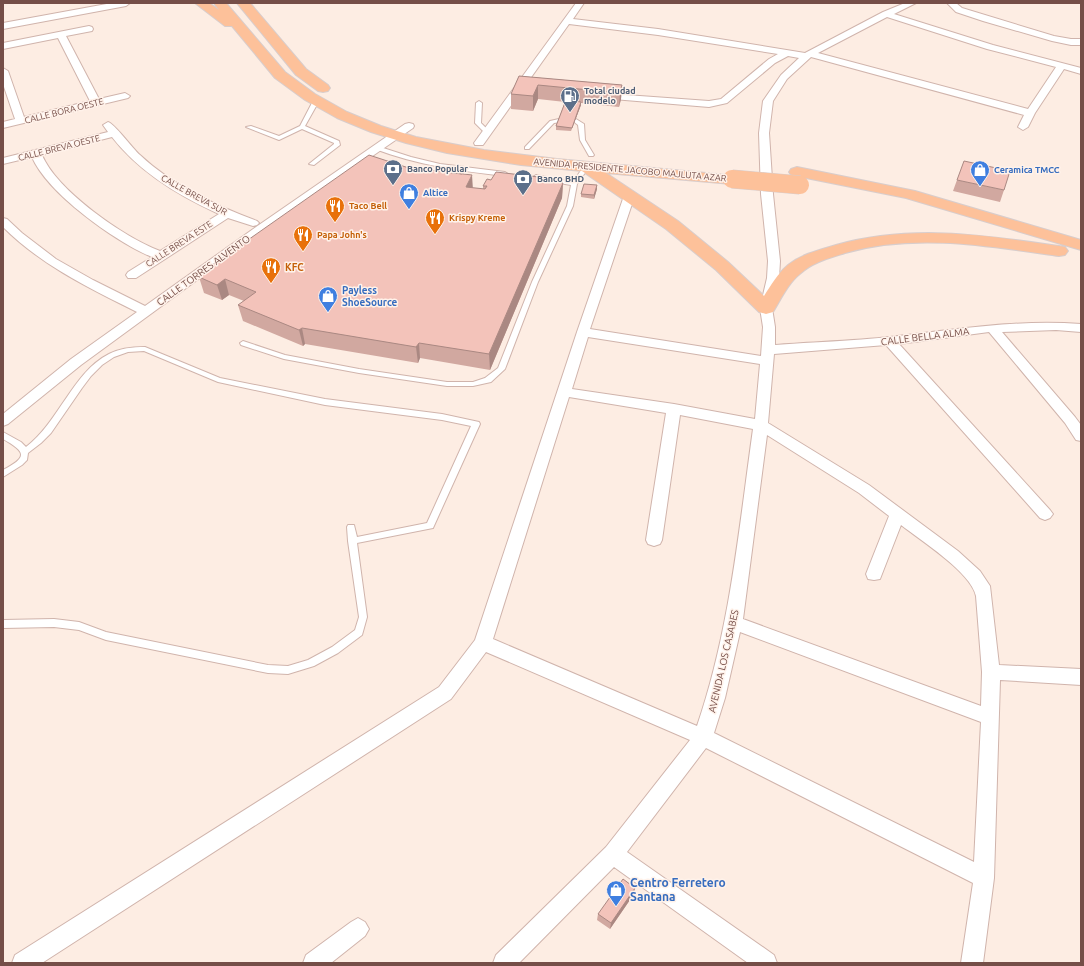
<svg xmlns="http://www.w3.org/2000/svg" width="1084" height="966" font-family="Ubuntu,sans-serif">
  <style>
    .lines { fill: none; stroke-linecap: round; stroke-linejoin: round }
    .service-casing { stroke: #d0b4ac; stroke-width: 2 }
    .minor-casing { stroke: #d0b4ac; stroke-width: 2 }
    .primary-casing { stroke: #d8cdcc; stroke-width: 2 }
    .service { fill: #fff; fill-rule: evenodd }
    .minor { fill: #fff; fill-rule: evenodd }
    .primary { fill: #fdc19a; fill-rule: evenodd }
    .primary-bridge-casing { stroke: #d8cdcc; stroke-width: 19; stroke-linecap: butt }
    .primary-bridge { stroke: #fdc19a; stroke-width: 18 }
    .wall { fill: #d1a8a0 }
    .shaded-wall { fill: #aa8882 }
    .building { fill: #f3c3ba; stroke: #aa8882 }
    .labels { text-anchor: middle; stroke-width: 3; stroke-linejoin: round; paint-order: stroke }
    .far-service-label { font-size: 9px; font-weight: bold; fill: #4e5e75; stroke: #fff2ea; text-anchor: start }
    .far-street-label { font-size: 9px; fill: #754e48; stroke: #fff2ea }
    .far-shop-label { font-size: 9px; font-weight: bold; fill: #366cbe; stroke: #fff2ea; text-anchor: start }
    .far-food-label { font-size: 9px; font-weight: bold; fill: #c56008; stroke: #fff2ea; text-anchor: start }
    .food-label { font-size: 10px; font-weight: bold; fill: #c56008; stroke: #fff2ea; text-anchor: start }
    .street-label { font-size: 10px; fill: #754e48; stroke: #fff2ea }
    .shop-label { font-size: 10px; font-weight: bold; fill: #366cbe; stroke: #fff2ea; text-anchor: start }
    .near-shop-label { font-size: 12px; font-weight: bold; fill: #366cbe; stroke: #fff2ea; text-anchor: start }
  </style>
  <rect width="100%" height="100%" fill="#fdede3"/>
  <g class="lines">
    <g class="service-casing">
      <path id="service" d="M316,99L319,101L305,126L339,141L340,145L314,165L309,164L334,144V143L302,129L279,140L246,127L251,126L279,136L300,126L313,101Z
        M479,101L482,103L481,123L489,131V133H485L475,123L476,103Z
        M559,119L561,120V122L554,123L529,149H525V147L550,121Z
        M576,119L584,124L585,140L594,155L593,156H589L580,140L578,125L573,121Z
        M377,146L411,157L440,164L505,172L508,174L505,176C460,171 417,165 375,149L374,148Z
        M584,166L589,167L577,184L573,206L538,282L505,369L491,382L473,386H447L359,373L284,359L241,345L240,343L243,341L285,355L359,369L447,382H473L485,378L498,368L532,282L567,206L571,185L536,179L533,177L536,175L573,182Z
        M145,347L220,378L325,399L442,414L479,422L480,424L433,528L357,543L367,617L362,635L338,653L314,666L288,674L268,673L106,640L79,630L54,627L3,628V620L54,619L79,622L106,632L268,665L288,666L308,660L332,647L355,630L359,617L348,541L347,527L348,525H354L357,537L427,523L471,426L442,420L325,405L218,382L144,351L128,352L114,357L102,365L91,376L82,388L51,433L41,443L28,453L27,460L22,465L3,477V470C28,457 26,452 3,439V432L21,442L26,447C59,422 73,372 109,354C120,348 133,347 145,347Z"/>
    </g>
    <g class="minor-casing">
      <path id="minor" d="M112,3H130L126,6L3,29V23Z
        M576,3H584L573,19L658,29L805,53L883,12L905,3H916L894,14L993,45L1081,68V74L1064,69L1035,113L1028,127L1023,130L1018,127L1024,115L811,57L787,79L773,101L769,133L773,194L780,261L779,278L772,308L775,327V345C813,342 852,341 890,337C954,330 1016,319 1081,324V332L1056,330L1002,332L1075,417L1081,425V441L1076,440L1065,423L989,332L899,344L1050,510L1053,514L1050,518L1045,520L1040,518L886,345L774,354L768,423L869,485L958,551L980,571L990,586L999,665L1081,669V685L1000,680L994,878L983,963H961L973,883L706,748L627,852L774,955L777,963H748L614,867L519,963H493L496,955L606,847L690,740L486,652L451,699L42,963H12L15,955L439,687L475,640L577,332L625,193H633L635,195L590,329L761,356L763,327L760,308L767,278L768,261L761,194L759,133L763,101L781,75L799,58L788,56L775,63L727,103L709,107L601,98L596,95L598,93L709,101L721,99L769,59L778,54L658,35L569,24L483,145H475L474,143ZM887,17L987,49L1056,67L1028,109L818,53ZM588,337L760,364L755,419L674,404L572,389ZM569,397L666,413L646,540L648,544L654,546L660,544L662,540L680,415L753,429C739,528 730,630 697,726L493,639ZM767,435L859,493L889,516L866,574L868,579L874,580L880,579L901,525C920,540 971,572 976,596L982,672L981,706L743,619ZM740,632L981,722L974,862L714,733L725,698Z
        M947,3H956L962,8L1054,36L1071,39H1081V45H1071L1052,41L983,21L956,12Z
        M89,26L92,27L93,29L92,31L66,36L99,99L125,93L130,96L128,98L3,128V122L15,119L3,84V68L8,71L24,117L90,101L58,38L3,49V43Z
        M108,122C114,123 133,149 140,155C173,186 215,205 257,221L259,223L257,225L253,226L228,218L136,278H128L126,275L128,272L152,257C116,242 48,194 32,157L3,164V158L108,132L103,125ZM112,137C139,172 179,196 219,214L160,251C124,237 57,191 42,155Z
        M409,123L413,124L414,126L413,128L264,231L81,365L8,424L3,426V414L71,359L137,312C89,288 41,265 3,227V218L7,219L22,233L56,259L93,280L145,306L256,227L405,124Z
        M358,918L365,922L369,929L365,936L331,963H303L306,955L351,922Z"/>
    </g>
    <g class="primary-casing">
      <path id="primary" d="M195,3H209L219,10L214,3H226L285,72L315,94L347,112L381,126L416,137L484,150L557,159L738,176L740,179L738,182L732,184L606,173L678,221L728,262L764,296C771,285 778,273 788,265C802,254 819,250 836,245C911,224 983,235 1059,246L1065,247L1068,251L1065,255L1059,256C988,246 915,233 845,253C830,258 813,262 801,273C788,283 781,299 773,312L766,314L759,312L716,270L666,229L582,171L521,165L447,153L406,143L371,132L337,118L305,100L275,78L232,26H225Z
        M237,3H250L306,69L328,85L330,88L328,91L323,92L318,91L296,75Z
        M797,167L915,191L1081,240V250L906,198L791,175L789,172L791,169Z"/>
    </g>
    <use href="#service" class="service"/>
    <use href="#minor" class="minor"/>
    <use href="#primary" class="primary"/>
    <g class="primary-bridge-casing">
      <path id="primary-bridge" d="M732,179L800,185"/>
    </g>
    <use href="#primary-bridge" class="primary-bridge"/>
  </g>
  <path class="wall" d="M519,76L622,85L621,99L619,107L581,103V105L571,131L556,130V126L565,102L538,99L533,111L511,109V94Z
    M418,171H464V174L472,188L483,189V186L491,180H547L563,183L562,198L490,370L420,358L418,363L305,344L303,346L243,321L238,305L244,301L229,295L222,300L204,293L199,277L209,271L208,268Z
    M957,180L1004,190L1000,202L953,191Z
    M597,185V189L594,199L581,197V194Z
    M634,894L610,929L597,920L598,914Z"/>
  <path class="shaded-wall" d="M538,85V99L533,111V96Z
    M622,85L621,99L619,107L620,93Z
    M581,102V105L571,131L572,128Z
    M472,175L473,190L466,187Z
    M563,183L562,198L490,370L489,354Z
    M597,185V189L594,199V195Z
    M225,279L229,295L222,300L217,285Z
    M302,328L305,344L303,346L299,330Z
    M419,343L420,358L418,363L416,347Z
    M635,888L634,894L610,929L611,923Z"/>
  <path class="building" d="M519,76L622,85L620,93L538,85L533,96L511,94Z
    M566,100L581,102L572,128L556,126Z
    M369,155L418,171L421,169L472,175L466,187L485,189L487,186H483L487,179L491,180L496,172L547,178L546,180L563,183L489,354L419,343L416,347L302,328L299,330L238,305L256,292L225,279L217,285L199,277L210,269L208,268Z
    M964,161L1010,171L1004,190L957,180Z
    M438,168L464,171L462,174L436,171Z
    M584,184L597,185L594,195L581,194Z
    M623,879L635,888L611,923L598,914Z"/>
  <defs>
    <g id="fuel-pin" transform="scale(1)"><path d="M0 17L-7.5 6A9.5 9.5 0 1 1 7.5 6Z" fill="#5c6f8a" stroke="#fff2ea"/><path d="M-5.5-6h7V0h2V4h1.3V-2.5L3-4.5l.8-.8L6-3V5H2.5V1h-1V6h-7ZM-4.2-4.7v3.2H.2V-4.7Z" fill="#fff"/></g>
    <g id="bank-pin" transform="scale(1)"><path d="M0 17L-7.5 6A9.5 9.5 0 1 1 7.5 6Z" fill="#5c6f8a" stroke="#fff2ea"/><path d="M-6-4H6V4H-6ZM0-2.3a2.3 2.3 0 1 0 0 4.6a2.3 2.3 0 1 0 0-4.6Z" fill="#fff"/></g>
    <g id="shop-pin" transform="scale(1)"><path d="M0 17L-7.5 6A9.5 9.5 0 1 1 7.5 6Z" fill="#3f7fe0" stroke="#fff2ea"/><path d="M-5-2.5h2.3a2.7 3.5 0 0 1 5.4 0H5L5.5 6h-11ZM-1.5-2.5h3a1.5 2.3 0 0 0-3 0Z" fill="#fff"/></g>
    <g id="restaurant-pin" transform="scale(1)"><path d="M0 17L-7.5 6A9.5 9.5 0 1 1 7.5 6Z" fill="#e8710a" stroke="#fff2ea"/><path d="M-5-6h1v4h1v-4h1v4h1v-4h1v5L-1.5 .5V6h-2V.5L-5-1ZM5-6V6H3V1.5H1.5Q1.5-4 5-6Z" fill="#fff"/></g>
  </defs>
  <g fill-rule="evenodd">
    <use href="#fuel-pin" x="570" y="96"/>
    <use href="#bank-pin" x="393" y="169"/>
    <use href="#shop-pin" x="980" y="170"/>
    <use href="#bank-pin" x="523" y="179"/>
    <use href="#shop-pin" x="409" y="193"/>
    <use href="#restaurant-pin" x="335" y="206"/>
    <use href="#restaurant-pin" x="435" y="218"/>
    <use href="#restaurant-pin" x="303" y="235"/>
    <use href="#restaurant-pin" x="271" y="267"/>
    <use href="#shop-pin" x="328" y="296"/>
    <use href="#shop-pin" x="616" y="890"/>
  </g>
  <g class="labels">
    <g class="far-service-label">
      <text x="584" y="94">Total ciudad<tspan x="584" dy="10">modelo</tspan></text>
      <text x="407" y="172">Banco Popular</text>
      <text x="537" y="182">Banco BHD</text>
    </g>
    <g class="far-street-label">
      <text transform="translate(64 111) rotate(-14)" y="3">CALLE BORA OESTE</text>
      <text transform="translate(59 148) rotate(-14)" y="3">CALLE BREVA OESTE</text>
      <text transform="translate(630 170) rotate(5)" y="3">AVENIDA PRESIDENTE JACOBO MAJLUTA AZAR</text>
      <text transform="translate(194 195) rotate(29)" y="3">CALLE BREVA SUR</text>
      <text transform="translate(179 244) rotate(-33)" y="3">CALLE BREVA ESTE</text>
    </g>
    <g class="far-shop-label">
      <text x="994" y="173">Ceramica TMCC</text>
      <text x="423" y="196">Altice</text>
    </g>
    <g class="far-food-label">
      <text x="349" y="209">Taco Bell</text>
      <text x="449" y="221">Krispy Kreme</text>
      <text x="317" y="238">Papa John's</text>
    </g>
    <g class="food-label">
      <text x="285" y="271">KFC</text>
    </g>
    <g class="street-label">
      <text transform="translate(203 270) rotate(-36)" y="4">CALLE TORRES ALVENTO</text>
      <text transform="translate(925 336) rotate(-7)" y="4">CALLE BELLA ALMA</text>
      <text transform="translate(723 661) rotate(-77)" y="4">AVENIDA LOS CASABES</text>
    </g>
    <g class="shop-label">
      <text x="342" y="294">Payless<tspan x="342" dy="12">ShoeSource</tspan></text>
    </g>
    <g class="near-shop-label">
      <text x="630" y="887">Centro Ferretero<tspan x="630" dy="14">Santana</tspan></text>
    </g>
  </g>
  <rect width="1084" height="966" fill="none" stroke="#754e48" stroke-width="8"/>
</svg>
